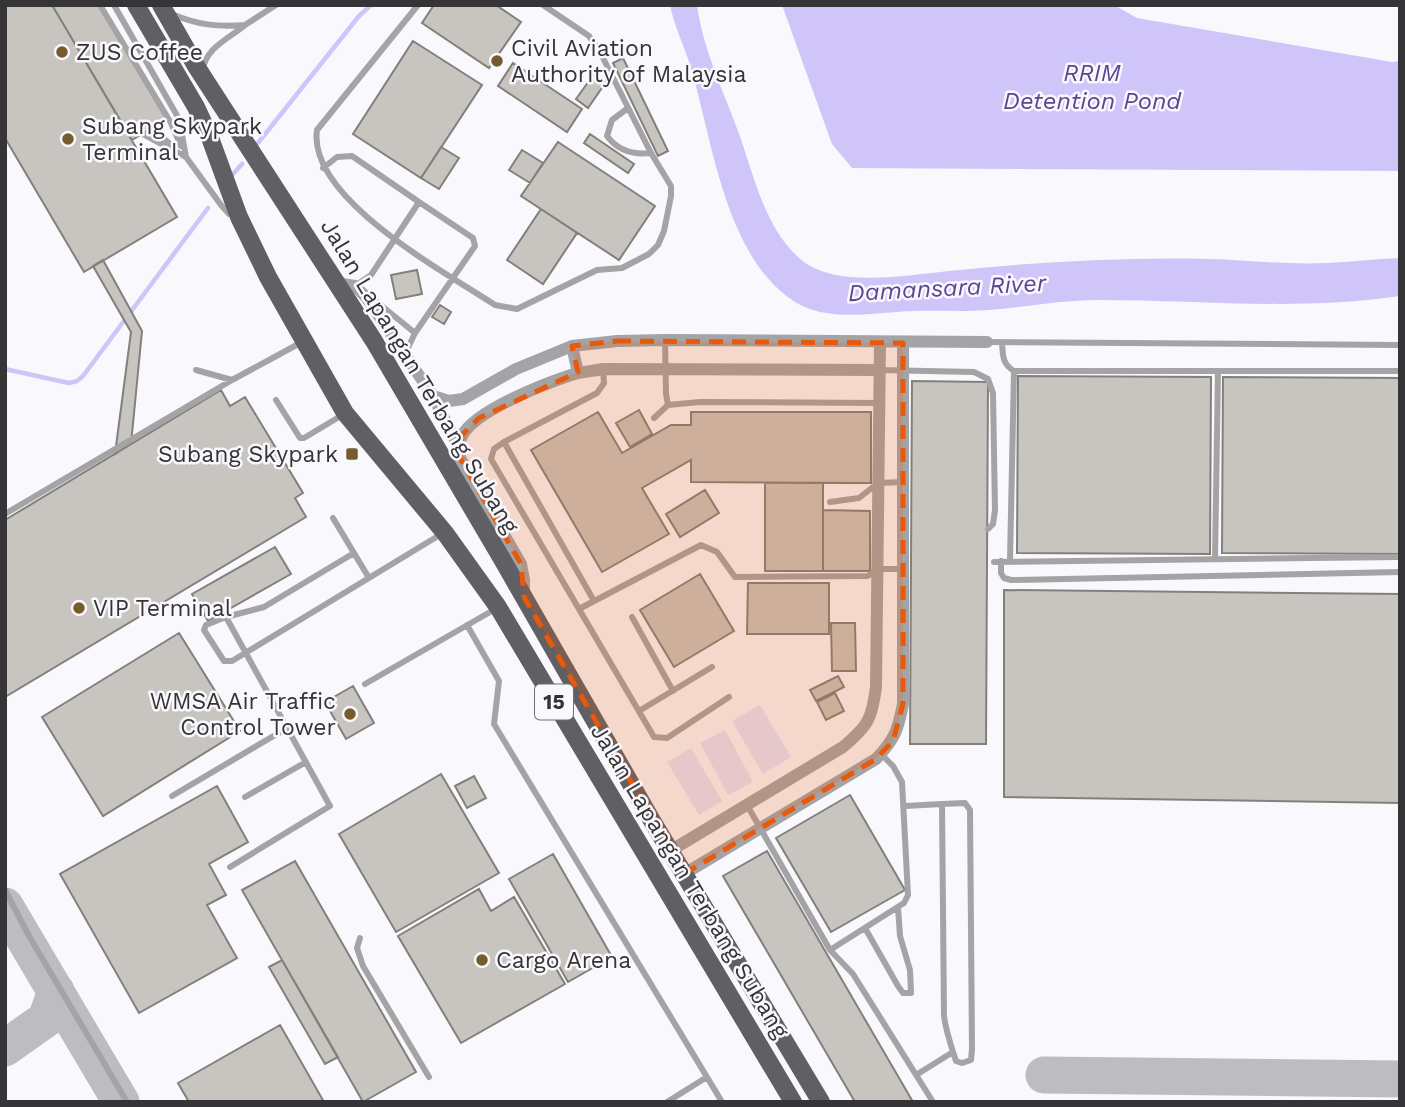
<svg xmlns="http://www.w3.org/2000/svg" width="1405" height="1107" font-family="'Work Sans',sans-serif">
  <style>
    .green { fill: #e7e3fb }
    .water { fill: #cfc5f8 }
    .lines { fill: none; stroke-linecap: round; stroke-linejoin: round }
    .stream { stroke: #cfc5f8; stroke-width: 4.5 }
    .taxiway { stroke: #bdbdc1; stroke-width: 37 }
    .building { fill: #c8c5c0; stroke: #83807b; stroke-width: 2 }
    .lane { stroke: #a4a4a6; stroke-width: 6 }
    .street { stroke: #a4a4a6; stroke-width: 12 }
    .primary { stroke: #605f63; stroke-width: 18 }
    .marked { fill: #e8590c; fill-opacity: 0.2; stroke: #e8590c; stroke-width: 5; stroke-dasharray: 14 9; stroke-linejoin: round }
    .poi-dot { fill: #745c2c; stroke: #f8f8fd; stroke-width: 2.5 }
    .labels { text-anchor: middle; stroke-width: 5; stroke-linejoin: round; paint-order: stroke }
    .shield { fill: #f8f8fd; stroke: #706f72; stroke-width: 2 }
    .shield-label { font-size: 21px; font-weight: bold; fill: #353436 }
    .poi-label { font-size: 23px; fill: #353436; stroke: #f8f8fd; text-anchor: start }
    .street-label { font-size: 23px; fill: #353436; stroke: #f8f8fd }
    .water-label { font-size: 24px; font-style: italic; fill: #5b4591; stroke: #f8f8fd }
  </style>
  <rect width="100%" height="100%" fill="#f8f8fd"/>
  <path class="green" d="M760,705L791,757L763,774L732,721Z
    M725,730L753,782L728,795L700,743Z
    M691,748L722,801L699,815L667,762Z"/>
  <path class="water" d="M670,5H697C703,49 723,90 738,131C754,175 765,232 804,262C839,288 908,275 949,271C1035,262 1122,257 1209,259C1248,260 1287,265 1326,263C1350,262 1375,259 1400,258V296C1300,311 1199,300 1099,300C1062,300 1025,307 988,310C963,312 939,310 914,311C876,312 829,323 795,302C727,259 713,146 693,75C687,51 675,30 670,5Z
    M782,5H1114L1137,18L1392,62L1400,61V171L852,168L832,144Z"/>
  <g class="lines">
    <path class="stream" d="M258,143L359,16L371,5
      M233,174L242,164
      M5,369L69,383L77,381L83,376L208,208"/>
    <path class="taxiway" d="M5,906L121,1102
      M5,1048L46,1019L56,991
      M1044,1075L1400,1079"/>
  </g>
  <path class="building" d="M5,5H52L177,217L84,272L5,138Z
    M52,5H99L167,120L132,140Z
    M434,5H496L521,22L489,68L422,23Z
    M413,41L482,85L421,178L353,134Z
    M623,58L668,151L658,156L613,63Z
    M513,63L582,109L567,132L498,86Z
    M594,74L606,82L588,108L576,99Z
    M590,134L634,164L628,173L584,143Z
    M558,142L655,206L619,260L521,196Z
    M441,147L459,158L439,189L421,178Z
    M522,150L543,163L530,183L509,170Z
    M541,209L577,233L543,284L507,260Z
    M103,260L142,331L131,444L115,454L131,332L93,266Z
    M417,270L422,294L396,299L391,275Z
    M440,305L451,312L444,324L432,317Z
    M1018,376L1211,377L1210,554L1017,553Z
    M1223,377L1400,378V554L1222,553Z
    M912,381L988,382L986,744H910Z
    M221,390L230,406L245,397L303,493L295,498L306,517L5,697V520Z
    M639,410L652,434L630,447L616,423Z
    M598,412L622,453L671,425H691V412H871V483L691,482V460L642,488L669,534L602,572L531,450Z
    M765,483H823V571H765Z
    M705,490L719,513L680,537L666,514Z
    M823,510L870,511V571H823Z
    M275,547L291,574L208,621L192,594Z
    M700,574L734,631L674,667L640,610Z
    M748,583H829V634H747Z
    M1004,590L1400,594V803L1004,797Z
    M831,623H855L856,671H832Z
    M179,633L240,731L103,816L42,717Z
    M838,676L844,687L816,701L810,690Z
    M353,686L374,723L346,739L325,702Z
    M835,693L844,711L826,720L817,702Z
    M441,774L499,873L396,932L339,834Z
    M474,776L486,798L467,808L455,786Z
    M217,786L248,842L209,864L226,895L207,905L237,958L139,1013L60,874Z
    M850,795L905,890L831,932L776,838Z
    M767,851L913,1102H855L723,876Z
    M553,854L612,957L568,982L509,879Z
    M295,861L416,1072L363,1102L242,890Z
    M479,889L491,911L514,897L565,984L461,1043L398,936Z
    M282,960L338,1057L325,1064L269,967Z
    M280,1025L324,1102H189L178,1083Z"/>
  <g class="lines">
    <path class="lane" d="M100,5L171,123L181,146
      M114,5L179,119L186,157L221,205L229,214L234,215
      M418,5L317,130C307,198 445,272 495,305L517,309L597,270L622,268L649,254L658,245L664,231L671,196V186L651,153L599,50L589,36L543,5
      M172,14C197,25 218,27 245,25C230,38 205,48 203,70
      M245,25L276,5
      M628,108L612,120L607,136C618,151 633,155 651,153
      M152,129L174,147
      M143,134L186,157
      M323,168L337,157L352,156L419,202
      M355,286L371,275L419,202L473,238L475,246L415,333L405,354
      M372,298L415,333
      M665,340L666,394L668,405
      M987,342L1400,345
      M1002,343C1003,355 1002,364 1014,371H1400
      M603,369L604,383L597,393L504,442L494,449L491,459L654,737L667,738L729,697
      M196,370L232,380
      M879,370L974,372L988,379L993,393L995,510L993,524L988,529
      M276,400L300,438H304L344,414
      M654,418L668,405L700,402L879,403
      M504,442L594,601
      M830,502L859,498L878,483L903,482
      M5,514L232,380L302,342
      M333,518L369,578
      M354,553L264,607L226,617L206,625L204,630L224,661H232L443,533
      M1215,559L1218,371
      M1001,561V573L1004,578L1011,580L1400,572
      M1010,561L1014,371
      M994,562L1400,557
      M579,609L701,545L717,552L735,577L868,576L877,569H902
      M226,617L330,806L230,867
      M632,617L673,691
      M467,625L499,681L494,724L722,1102
      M365,684L497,608
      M639,711L712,667
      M172,796L287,728
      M245,797L306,762
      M965,803L970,810L972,1049L971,1060L962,1063L956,1061C951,1046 946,1032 944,1016L942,804Z
      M747,805L830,950L853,974L933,1102
      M905,806L942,804
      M5,890L29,936L127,1102
      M865,928L898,986L903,993H911L910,970L900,936L898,907
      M360,938L357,948L363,966L429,1077
      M830,950L904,903L908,895L902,782L893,766L881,754
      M916,1075L953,1052
      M667,1102L707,1077"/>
    <path class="street" d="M336,283L355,286L366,297L433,396L449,401L463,399L516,369L572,346L617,341L665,340L987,342
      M572,346L578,373
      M433,396L458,446
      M524,595V580L521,564L460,458C459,450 458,444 462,436C474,411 544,384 571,375C581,372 593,371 603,369L879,370
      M670,851L843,747C868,726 872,719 876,687L880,343
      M684,874L876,759C895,739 898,730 903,704V343"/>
    <path class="primary" d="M136,5L196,107L209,135L239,217L268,277L345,413L445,533L498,607L793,1102
      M161,5L196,66L374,341L502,559L651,819L821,1102"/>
  </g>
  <path class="marked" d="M617,341L903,343V704L893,741L876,759L684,874L524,597L521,564L460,458L462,435L479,418L578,372L572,346Z"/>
  <g class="poi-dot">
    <circle cx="62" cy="52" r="7"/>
    <circle cx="497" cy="61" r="7"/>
    <circle cx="68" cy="139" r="7"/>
    <rect x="345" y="447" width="14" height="14" rx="3.5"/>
    <circle cx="79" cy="608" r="7"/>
    <circle cx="350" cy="714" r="7"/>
    <circle cx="482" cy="960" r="7"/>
  </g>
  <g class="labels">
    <rect class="shield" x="535" y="684.5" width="38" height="35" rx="5"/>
    <g class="shield-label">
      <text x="554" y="709">15</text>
    </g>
    <g class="poi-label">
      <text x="511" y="56">Civil Aviation<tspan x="511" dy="26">Authority of Malaysia</tspan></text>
      <text x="76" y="60">ZUS Coffee</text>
      <text x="82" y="134">Subang Skypark<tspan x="82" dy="26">Terminal</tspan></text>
      <text x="338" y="462" text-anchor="end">Subang Skypark</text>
      <text x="93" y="616">VIP Terminal</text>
      <text x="336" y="709" text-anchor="end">WMSA Air Traffic<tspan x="336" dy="26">Control Tower</tspan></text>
      <text x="496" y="968">Cargo Arena</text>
    </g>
    <g class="street-label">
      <text transform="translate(420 376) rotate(59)" y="8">Jalan Lapangan Terbang Subang</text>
      <text transform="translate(690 881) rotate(59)" y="8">Jalan Lapangan Terbang Subang</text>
    </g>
    <g class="water-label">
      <text x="1092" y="81">RRIM<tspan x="1092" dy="28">Detention Pond</tspan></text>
      <text transform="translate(947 288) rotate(-3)" y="8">Damansara River</text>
    </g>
  </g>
  <rect width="1405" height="1107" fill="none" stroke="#353436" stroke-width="14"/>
</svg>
